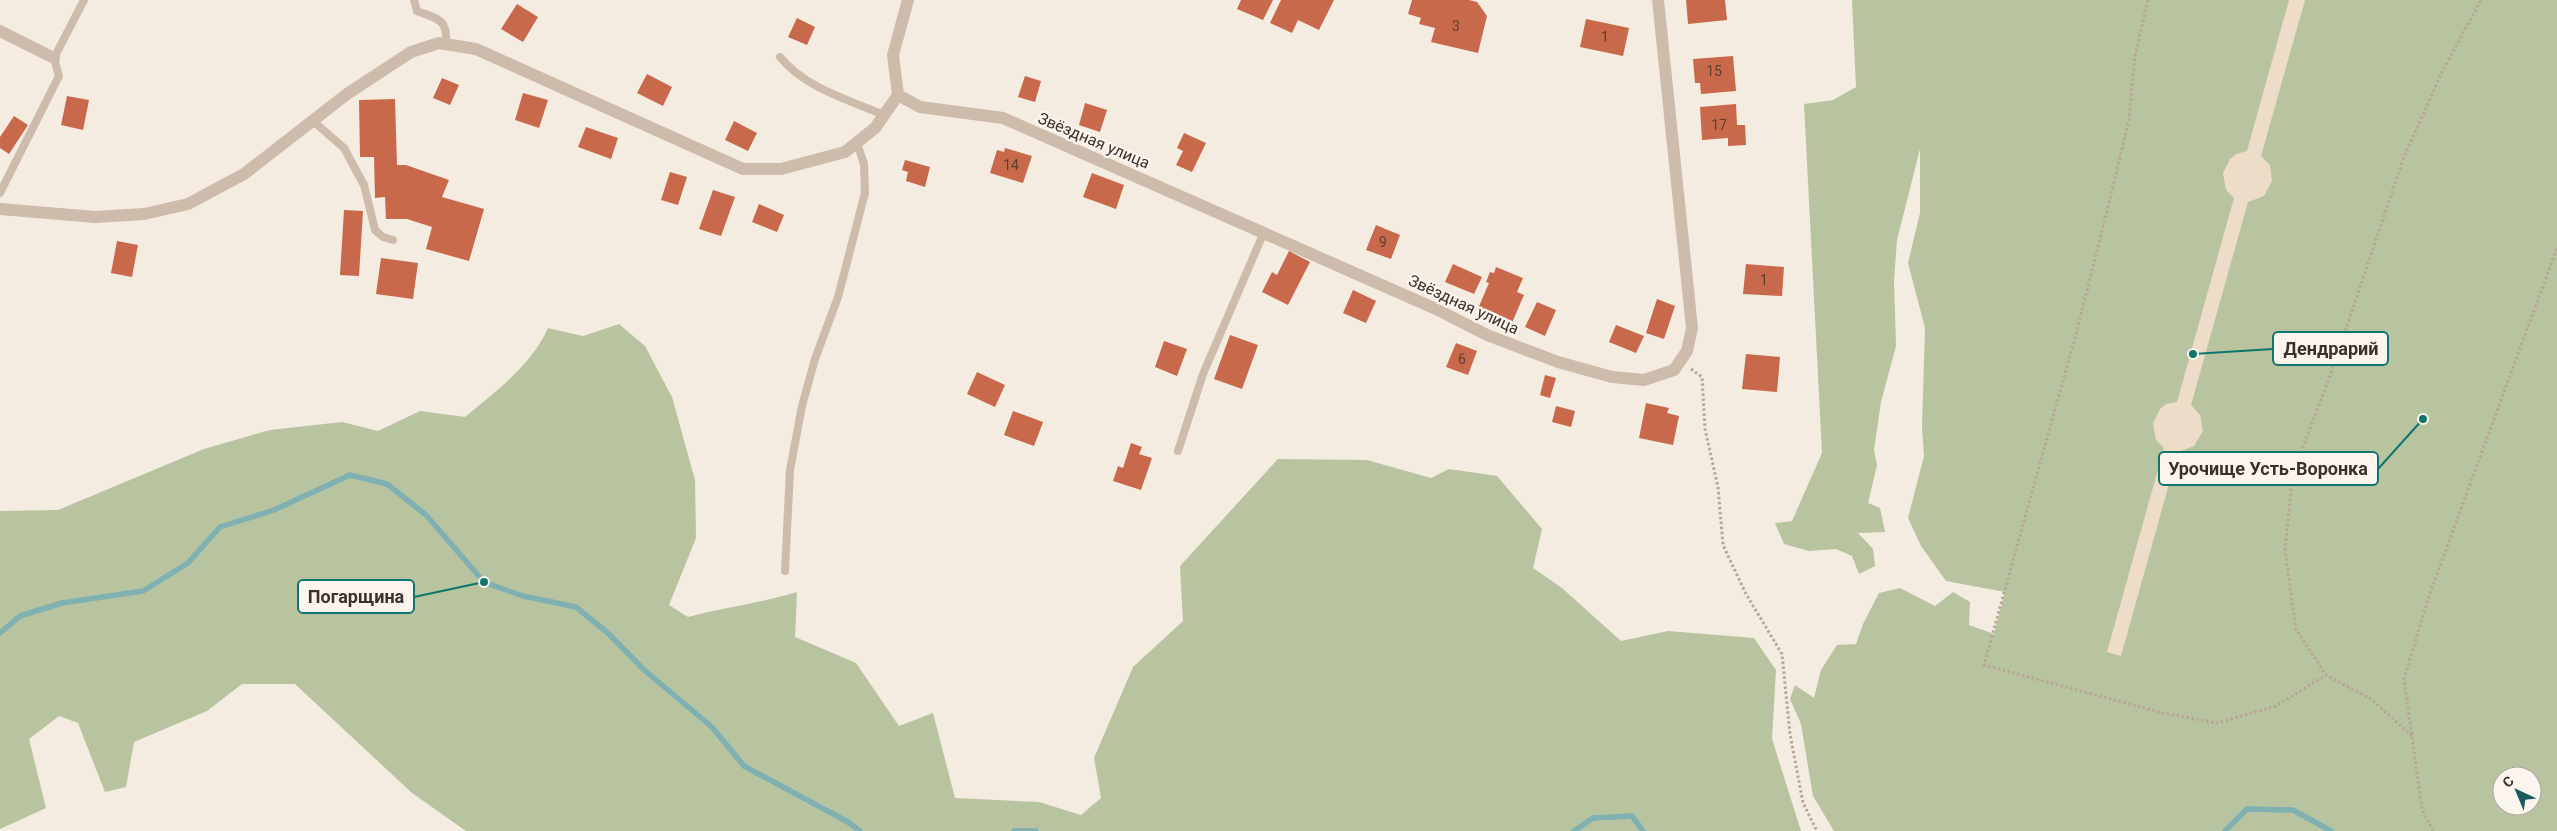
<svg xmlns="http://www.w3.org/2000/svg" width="2557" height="831" font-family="Roboto,sans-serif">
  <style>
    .green { fill: #b8c4a0; fill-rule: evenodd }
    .plaza { fill: #ecdcc8 }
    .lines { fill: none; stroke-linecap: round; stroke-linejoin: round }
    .stream { stroke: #7fb0b2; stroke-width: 5.5 }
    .building { fill: #c8694b }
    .path { stroke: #b9a596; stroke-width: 3; stroke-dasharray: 2.5 2.5; stroke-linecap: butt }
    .service { stroke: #cdbbac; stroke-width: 8 }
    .minor { stroke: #cdbbac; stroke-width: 12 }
    .labels { text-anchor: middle; stroke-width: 5; stroke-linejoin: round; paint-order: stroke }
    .number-label { font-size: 14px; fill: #5e3e33 }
    .street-label { font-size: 16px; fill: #3b302b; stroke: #fbf5ee }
    .leader { fill: none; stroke: #0f766e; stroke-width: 2 }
    .callout-dot { fill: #0f766e; stroke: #fbf5ee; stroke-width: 2 }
    .callout { fill: #fbf5ee; stroke: #0f766e; stroke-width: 2 }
    .callout-label { font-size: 18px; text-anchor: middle; font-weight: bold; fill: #3b302b }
  </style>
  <rect width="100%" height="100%" fill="#f4ebe1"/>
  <path class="green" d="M1852,0H2557V831H1834L1813,796L1801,724L1790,699L1795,685L1814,698L1821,670L1837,645L1856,644L1863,624L1879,593L1900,588L1935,606L1953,592L1970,602L1969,625L1994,634L2005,592L1946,581L1921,546L1908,518L1924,456L1922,427L1925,328L1908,263L1920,213V149L1897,240L1894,281L1896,346L1881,402L1874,450L1877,465L1868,503L1880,508L1885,532L1858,533L1873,549L1875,566L1859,574L1852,556L1836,549L1809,551L1784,544L1775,523L1792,521L1822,453L1804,104L1833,100L1856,87ZM2502,776H2532V806H2502Z
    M619,324L645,346L672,397L695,480L696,538L669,605L688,617C725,607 761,603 797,592L795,637L856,663L899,726L933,713L955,798L1039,802L1081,815L1101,798L1094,758L1133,667L1183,621L1180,566L1278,459L1367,460L1431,478L1449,469L1497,476L1542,529L1533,568L1562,588L1621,641L1668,631L1754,638L1776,670L1772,739L1801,831H466L412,793L295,684H242L207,711L134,742L126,787L105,792L78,723L59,716L29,739L46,808L0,829V511L58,510L204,449L270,430L342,422L378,431L420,411L465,417C496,391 531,366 548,328L583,336Z"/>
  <path class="plaza" d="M2289,0H2305L2261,156L2270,165L2272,181L2264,196L2248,202L2191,405L2200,415L2203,431L2194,446L2178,452L2121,656L2107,652L2164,448L2156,440L2153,423L2160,409L2166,404L2177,402L2234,198L2226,190L2223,173L2230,159L2236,154L2247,151Z"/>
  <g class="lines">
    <path class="stream" d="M0,633L20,616L62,603L143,591L188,563L220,527L274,510L350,475L387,484L426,515L484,582L523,596L576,607L609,634L643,669L712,727L744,766L848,822L860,831
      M1014,831H1036
      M1574,831L1593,818L1632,816L1643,831
      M2225,831L2247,809L2293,810L2331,831"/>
  </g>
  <path class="building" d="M1241,0H1273L1263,20L1237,9Z
    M1281,0H1334L1319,30L1298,20L1292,33L1270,23Z
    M1412,0H1469L1477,2L1487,16L1478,53L1431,42L1435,28L1419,24L1421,18L1408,14Z
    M1686,0H1725L1727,20L1688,24Z
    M517,4L538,17L523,42L501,29Z
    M797,18L815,27L807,45L788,37Z
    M1586,19L1629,28L1623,56L1580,47Z
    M1733,56L1736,91L1701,94L1700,83H1695L1693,59Z
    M647,74L672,87L663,106L637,93Z
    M1025,76L1041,81L1035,102L1018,97Z
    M442,78L459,85L450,105L433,98Z
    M523,93L548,100L539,128L515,120Z
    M67,96L89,100L83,130L61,125Z
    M395,99L397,165H406L449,180L442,197L484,209L469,261L426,249L432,227L407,219H386L385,197L375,198L374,157H360L359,100Z
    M1085,103L1107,110L1100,132L1079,125Z
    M1736,104L1737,125H1745L1746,145L1728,146V138L1702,140L1700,107Z
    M14,116L28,125L9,154L0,148V137Z
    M734,121L757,133L748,151L725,140Z
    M586,127L618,138L611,159L578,147Z
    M1184,133L1206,143L1192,172L1176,165L1183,151L1177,148Z
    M1005,148L1032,156L1023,183L990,173L997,150L1004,152Z
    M905,160L930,167L925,187L906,181L908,172L902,170Z
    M670,172L687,177L678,205L661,200Z
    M1092,173L1124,185L1116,209L1083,197Z
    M713,190L735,197L721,236L699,229Z
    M759,204L784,215L777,232L752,222Z
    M344,210L363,211L359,276L340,275Z
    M1376,225L1400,235L1391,259L1366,250Z
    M117,241L138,245L132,277L111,273Z
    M1289,251L1310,262L1288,305L1262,292L1272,272L1277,275Z
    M381,258L418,263L413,299L376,294Z
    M1453,264L1482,277L1474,294L1445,282Z
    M1746,264L1784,267L1782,296L1743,294Z
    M1496,267L1523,278L1517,292L1524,295L1511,325L1477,311L1489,283L1486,282L1490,272L1494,273Z
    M1353,290L1376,301L1366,323L1343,313Z
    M1657,299L1675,306L1664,339L1646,333Z
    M1537,302L1556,310L1545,336L1525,327Z
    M1616,325L1644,336L1636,353L1609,342Z
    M1230,335L1258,345L1242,389L1214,379Z
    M1164,341L1187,349L1177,376L1155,367Z
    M1456,343L1477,351L1468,375L1446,367Z
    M1746,354L1780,357L1777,392L1742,389Z
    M977,372L1005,385L995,407L967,394Z
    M1545,375L1556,378L1550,398L1540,395Z
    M1646,403L1669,408L1667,413L1679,416L1673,445L1639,438Z
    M1556,406L1575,411L1571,427L1552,422Z
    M1013,411L1043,422L1034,446L1004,435Z
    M1131,443L1142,447L1139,454L1152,458L1141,490L1113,481L1118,466L1123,468Z"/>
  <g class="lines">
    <path class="path" d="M2148,0L2135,56L2129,120L2104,223L2076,334L1984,665L2163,713L2217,723L2276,706L2326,675
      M1691,369L1702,377L1705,429L1718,487L1723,545L1746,594L1782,654L1790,734L1803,803L1817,831
      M2412,736L2371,699L2326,675L2296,629L2285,550L2293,473L2329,379L2404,157L2443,70L2481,0
      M2433,831L2422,809L2404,679L2429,596L2557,248"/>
    <path class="service" d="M414,0L417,11C438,19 448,19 446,44
      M780,57C805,88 849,100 884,115
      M313,121L344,148L364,185L375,230L383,237L393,240
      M0,193L59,76L54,58L84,0
      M1178,451L1203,374L1264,232
      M785,571L790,470L802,406L815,359L838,297L865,193L864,164L857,143"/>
    <path class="minor" d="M0,31L54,58
      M898,95L920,107L1003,118L1436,309L1487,335L1558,362L1612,377L1644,380L1674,370L1687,351L1692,328L1658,0
      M0,209L95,217L144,214L188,204L244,174L347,94L411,52L439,43L476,49L743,169H781L845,152L875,128L898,95L893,55L908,0"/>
  </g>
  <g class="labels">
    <g class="number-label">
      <text x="1456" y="31">3</text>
      <text x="1605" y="42">1</text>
      <text x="1714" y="76">15</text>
      <text x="1719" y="130">17</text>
      <text x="1011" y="170">14</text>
      <text x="1383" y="247">9</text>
      <text x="1764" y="285">1</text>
      <text x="1462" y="364">6</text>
    </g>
    <g class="street-label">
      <text transform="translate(1094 140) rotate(23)" y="6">Звёздная улица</text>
      <text transform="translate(1464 304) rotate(25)" y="6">Звёздная улица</text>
    </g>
  </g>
  <path class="leader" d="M2193 354L2273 349M2423 419L2378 469M484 582L414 597"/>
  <g class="callout-dot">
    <circle cx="2193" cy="354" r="5"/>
    <circle cx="2423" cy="419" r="5"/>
    <circle cx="484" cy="582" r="5"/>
  </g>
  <g class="callout">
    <rect x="2273" y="332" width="115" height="33" rx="5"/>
    <rect x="2159" y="452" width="219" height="33" rx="5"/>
    <rect x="298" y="580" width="116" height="33" rx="5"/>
  </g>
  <g class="callout-label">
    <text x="2331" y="355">Дендрарий</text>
    <text x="2268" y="475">Урочище Усть-Воронка</text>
    <text x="356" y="603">Погарщина</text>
  </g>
  <g transform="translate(2517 791) rotate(316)"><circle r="24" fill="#fbf5ee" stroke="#aea6a0"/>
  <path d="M0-4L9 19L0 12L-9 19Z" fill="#1f5a5e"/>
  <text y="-8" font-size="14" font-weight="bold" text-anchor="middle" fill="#3b302b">С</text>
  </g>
</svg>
